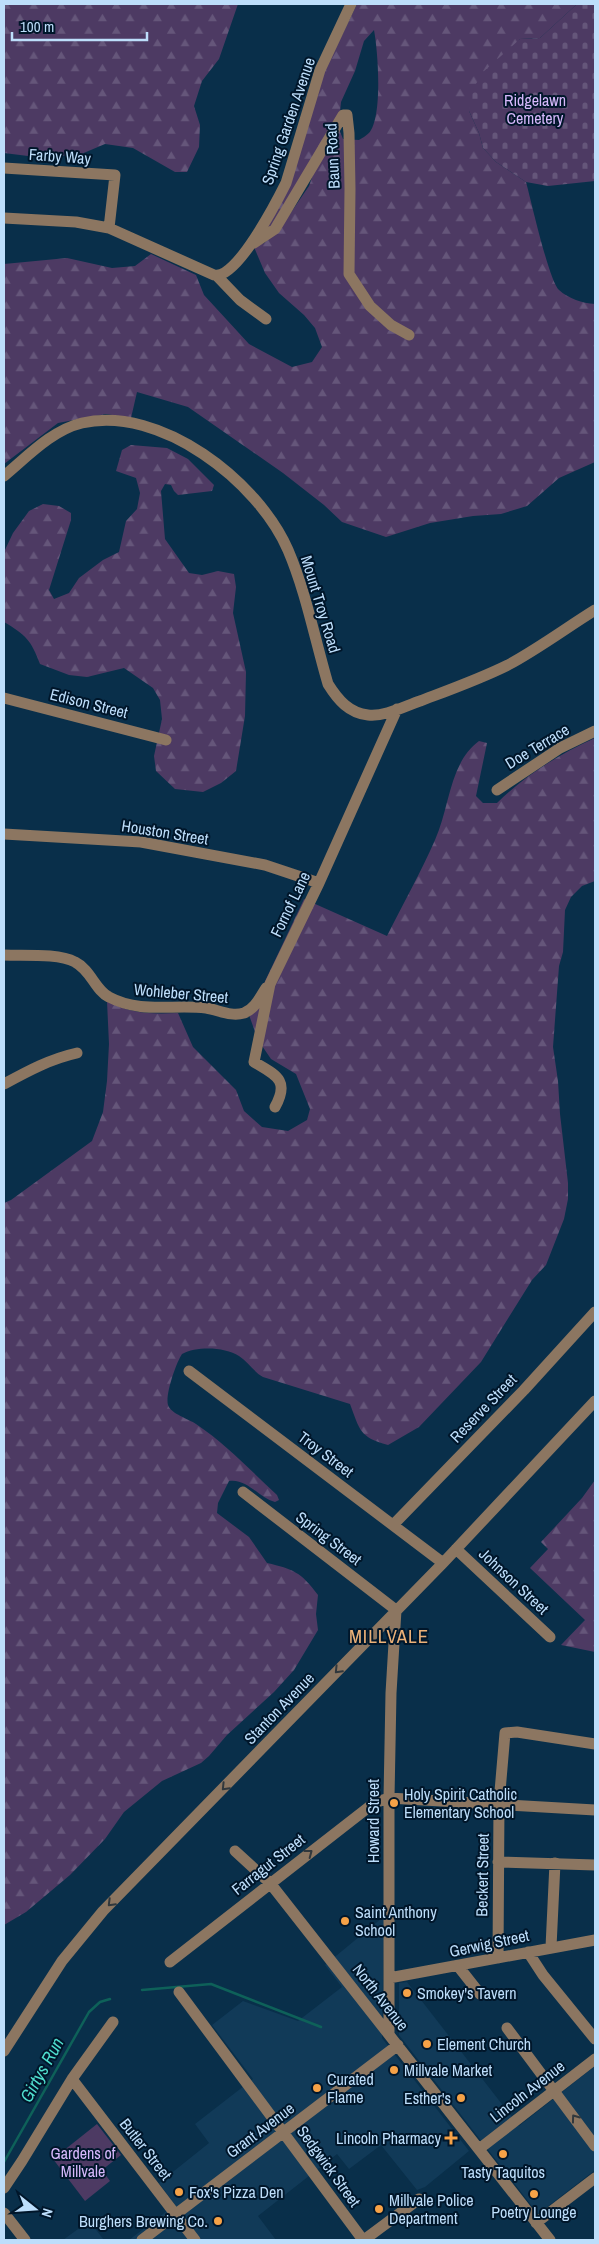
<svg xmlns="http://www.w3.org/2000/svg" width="599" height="2244" font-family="'Archivo Narrow',sans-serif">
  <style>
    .built { fill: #113a58 }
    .green { fill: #4d3a63 }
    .forest { fill: url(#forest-firs) }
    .cemetery { fill: url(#cemetery-stones) }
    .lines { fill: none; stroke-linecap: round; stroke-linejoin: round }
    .stream { stroke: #0e6159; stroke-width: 2.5 }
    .minor { stroke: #8c7661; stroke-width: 11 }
    .oneway { stroke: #31383d }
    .poi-dot { fill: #f6a247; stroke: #00162a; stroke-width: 2 }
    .labels { text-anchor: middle; stroke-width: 4; stroke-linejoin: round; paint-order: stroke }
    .park-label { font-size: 16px; fill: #d6b8fb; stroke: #00162a }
    .street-label { font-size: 16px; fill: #bddefb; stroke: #00162a }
    .poi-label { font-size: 16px; fill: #bddefb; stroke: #00162a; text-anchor: start }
    .water-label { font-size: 18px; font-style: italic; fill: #4fddce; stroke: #00162a }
    .quarter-label { font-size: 19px; letter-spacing: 1px; fill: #ebb178; stroke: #00162a }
  </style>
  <defs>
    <pattern id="forest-firs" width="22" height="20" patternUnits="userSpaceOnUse" patternTransform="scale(1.25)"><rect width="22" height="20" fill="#4d3a63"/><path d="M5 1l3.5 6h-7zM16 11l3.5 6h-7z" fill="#65567a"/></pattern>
    <pattern id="cemetery-stones" width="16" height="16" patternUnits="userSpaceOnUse" patternTransform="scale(1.25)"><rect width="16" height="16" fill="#4d3a63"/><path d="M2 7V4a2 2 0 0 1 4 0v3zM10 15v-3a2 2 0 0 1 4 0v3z" fill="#65567a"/></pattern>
  </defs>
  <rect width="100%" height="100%" fill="#092f4a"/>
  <path class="built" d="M382,1918L384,1919L382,2038L469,2151L425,2187L417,2190L381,2145L349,2169L337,2154L258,2216L276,2240H129L175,2205L159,2183L209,2143L195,2124L253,2079L212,2025L243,2001L298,2021L342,1987L325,1965Z
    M407,1982L519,2126L595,2066V2170L538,2214L399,2035V1983Z
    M89,2221L104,2240H63Z"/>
  <path class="green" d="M97,2124L121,2155L102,2170L110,2181L85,2201L53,2159Z"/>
  <path class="forest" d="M4,4H238L219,59L202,81L194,106L200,125L199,147L187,172H175L133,148L105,144L79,155L36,157L4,153Z
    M357,4H577L540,38L520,39L469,111L479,133L483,148L496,162L526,182C531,200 549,281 559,290C569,299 582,303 595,304V462L559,478L527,506L501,514L473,516L430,523L386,537L342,522L324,505L283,473L188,407L137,392L131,418L106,414L58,423L4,464V264L67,258L112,268L135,266L151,254L196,275L204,295L249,344L292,367L312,362L322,347L315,328L304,315L279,293L265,273L254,247L264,243L279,230L309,186L316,166L339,129L343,139L359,140C362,138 366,136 369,133C383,117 378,51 374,30L364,41L355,71L341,102L340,112L271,227L262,235L324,72Z
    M131,445L167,448L188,459L214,485L212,491L178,495L174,491L171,485L165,484L161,491L165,539L189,573L202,575L218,571L234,574L236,587L233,613L246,672L245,716L236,771L221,783L203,792L175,789L156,771L154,756L162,719L160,700L153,688L124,668L87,677L69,675L40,664C31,640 26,635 4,622V552L13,533L29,511L43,504L59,506L71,513V520L49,590L54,599L69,593L79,578L103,560L119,552L126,521L137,509L140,493L136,478L116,471L122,450Z
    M595,738V881L582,886L571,897L565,910L563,952L559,966L553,1047L558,1081L560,1114L568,1183V1199L564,1219L546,1265L532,1280L481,1362L419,1427L388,1445C359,1437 360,1430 350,1404L263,1377C254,1372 248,1362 239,1356C225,1347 197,1346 182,1354C176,1363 165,1395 168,1405C171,1414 189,1419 196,1424C226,1444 251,1471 277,1495L279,1500L275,1502C259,1498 247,1478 229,1481L218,1503L217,1513L249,1537L267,1563C293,1569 301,1572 318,1595L316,1614L318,1630L294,1670L274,1692L227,1735L209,1756L201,1763L162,1781L124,1812L105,1839L70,1875L26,1912L4,1925V1203L11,1200L92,1141L103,1112L107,1081L109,1044L107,1001C132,1014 150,1014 178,1013L193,1047L236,1090L244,1111L262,1127L288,1131L307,1120L310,1109L296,1074L271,1059L258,1040L249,1015L304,899L387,936C403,904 421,872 435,840C450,807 449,763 479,741L487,743L476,796L483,803H497C527,774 558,755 595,738Z
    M595,1480V1652L561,1645L585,1620L530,1568L548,1549L541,1542L582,1498Z"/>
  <path class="cemetery" d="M577,4H595V181L548,186L526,182L496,162L483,148L479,133L469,111L470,94L483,72L520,39L540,38Z"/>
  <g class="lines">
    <path class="stream" d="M142,1990L211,1984L321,2027
      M4,2162L89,2012L100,2002L110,1999"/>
    <path class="minor" d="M4,168L115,175L109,228
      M4,218L76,222L109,228L214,275C236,281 277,201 286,183L320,70L351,4
      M254,243L275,229L343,115H347L349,133L350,189L349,274L370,306L391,325L409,335
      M217,276L240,300L266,319
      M4,476C27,457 52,430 82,423C160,405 258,481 288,550C306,592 315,640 328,684C338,700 349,713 368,715C385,717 405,706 420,701C449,690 480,679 508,665C538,649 566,628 595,610
      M4,698L166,740
      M497,790L560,748L595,731
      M4,834L141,842L265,865L319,883
      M4,955C23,956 58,953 75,962C91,970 95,990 109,997C141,1014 173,1004 206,1008C219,1010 231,1017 244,1013C255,1009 260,997 266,988
      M4,1084C28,1071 50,1059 77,1053
      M275,1107C290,1080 276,1075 254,1062L270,984L319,883L397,709
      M189,1371L443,1563
      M243,1492L396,1610
      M393,1525L524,1390L595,1312
      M456,1549L550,1637
      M235,1851L270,1883L550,2240
      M498,1862L595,1865
      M551,1947L555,1863
      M528,1952L543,1975L595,2039
      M498,1958L499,1803L505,1733L517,1732L595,1744
      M170,1962L374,1803L389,1798L595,1810
      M458,1966L480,1994
      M389,1978L595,1940
      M179,1992L363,2240
      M507,2028L595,2146
      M389,2034V1798L391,1693L396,1610
      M4,2051L62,1961L103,1911L443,1563L595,1401
      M72,2079L195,2240
      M479,2149L595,2059
      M4,2188L22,2161L72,2079L113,2022
      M4,2213L25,2240
      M536,2223L595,2178
      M142,2240L398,2045
      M364,2240L419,2199"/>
  </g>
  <defs><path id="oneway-chevron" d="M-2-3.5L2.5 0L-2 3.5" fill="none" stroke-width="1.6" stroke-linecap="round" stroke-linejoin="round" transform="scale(1.25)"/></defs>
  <g class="oneway">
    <use href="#oneway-chevron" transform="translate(338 1670) rotate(134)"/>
    <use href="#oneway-chevron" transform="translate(225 1787) rotate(134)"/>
    <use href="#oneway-chevron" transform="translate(309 1853) rotate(-37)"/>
    <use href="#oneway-chevron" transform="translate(111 1903) rotate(135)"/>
    <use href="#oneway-chevron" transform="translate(575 2118) rotate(-126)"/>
  </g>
  <g class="poi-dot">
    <circle cx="394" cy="1803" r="5"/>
    <circle cx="345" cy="1921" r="5"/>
    <circle cx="407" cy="1993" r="5"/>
    <circle cx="427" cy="2044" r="5"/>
    <circle cx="394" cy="2070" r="5"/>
    <circle cx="317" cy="2088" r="5"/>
    <circle cx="461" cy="2098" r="5"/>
    <path d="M448.5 2130.5h5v5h5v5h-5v5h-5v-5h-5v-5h5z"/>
    <circle cx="503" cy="2154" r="5"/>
    <circle cx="179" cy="2192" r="5"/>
    <circle cx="534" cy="2194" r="5"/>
    <circle cx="379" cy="2209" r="5"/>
    <circle cx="218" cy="2221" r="5"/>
  </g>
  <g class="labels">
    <g class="park-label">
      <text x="535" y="106">Ridgelawn<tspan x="535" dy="18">Cemetery</tspan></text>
      <text x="83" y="2159">Gardens of<tspan x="83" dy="18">Millvale</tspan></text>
    </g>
    <g class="street-label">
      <text transform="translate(288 121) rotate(-71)" y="6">Spring Garden Avenue</text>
      <text transform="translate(60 156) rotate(4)" y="6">Farby Way</text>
      <text transform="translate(332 156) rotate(-93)" y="6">Baun Road</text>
      <text transform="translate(321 604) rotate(73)" y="6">Mount Troy Road</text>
      <text transform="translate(89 703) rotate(14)" y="6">Edison Street</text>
      <text transform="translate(537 746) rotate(-31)" y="6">Doe Terrace</text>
      <text transform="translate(165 832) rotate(9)" y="6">Houston Street</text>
      <text transform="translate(290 904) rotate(-64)" y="6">Fornof Lane</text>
      <text transform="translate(181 993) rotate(5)" y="6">Wohleber Street</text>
      <text transform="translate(483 1408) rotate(-46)" y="6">Reserve Street</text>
      <text transform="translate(326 1454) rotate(37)" y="6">Troy Street</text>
      <text transform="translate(329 1538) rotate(37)" y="6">Spring Street</text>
      <text transform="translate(514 1581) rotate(43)" y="6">Johnson Street</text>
      <text transform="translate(279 1708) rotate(-46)" y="6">Stanton Avenue</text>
      <text transform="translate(373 1821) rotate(-90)" y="6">Howard Street</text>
      <text transform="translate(268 1864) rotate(-38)" y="6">Farragut Street</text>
      <text transform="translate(482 1875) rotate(-89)" y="6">Beckert Street</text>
      <text transform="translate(489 1943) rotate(-12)" y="6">Gerwig Street</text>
      <text transform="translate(381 1997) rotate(52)" y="6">North Avenue</text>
      <text transform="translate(527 2091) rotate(-38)" y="6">Lincoln Avenue</text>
      <text transform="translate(260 2130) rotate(-37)" y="6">Grant Avenue</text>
      <text transform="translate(146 2149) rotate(52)" y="6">Butler Street</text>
      <text transform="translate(329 2166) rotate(54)" y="6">Sedgwick Street</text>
    </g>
    <g class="poi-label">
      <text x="404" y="1800">Holy Spirit Catholic<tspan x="404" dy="18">Elementary School</tspan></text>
      <text x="355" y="1918">Saint Anthony<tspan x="355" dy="18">School</tspan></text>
      <text x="417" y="1999">Smokey's Tavern</text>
      <text x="437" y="2050">Element Church</text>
      <text x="404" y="2076">Millvale Market</text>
      <text x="327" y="2085">Curated<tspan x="327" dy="18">Flame</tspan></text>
      <text x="451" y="2104" text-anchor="end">Esther's</text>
      <text x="441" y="2144" text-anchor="end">Lincoln Pharmacy</text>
      <text x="503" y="2178" text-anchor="middle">Tasty Taquitos</text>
      <text x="189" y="2198">Fox's Pizza Den</text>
      <text x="389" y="2206">Millvale Police<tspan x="389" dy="18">Department</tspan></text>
      <text x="534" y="2218" text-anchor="middle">Poetry Lounge</text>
      <text x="208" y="2227" text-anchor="end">Burghers Brewing Co.</text>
    </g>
    <g class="water-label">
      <text transform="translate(42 2070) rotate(-61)" y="6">Girtys Run</text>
    </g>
    <g class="quarter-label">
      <text x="389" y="1643">MILLVALE</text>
    </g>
  </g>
  <rect width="599" height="2244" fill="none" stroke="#bddefb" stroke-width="10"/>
  <g transform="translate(35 2209) rotate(107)" stroke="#00162a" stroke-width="4" paint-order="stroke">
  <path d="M0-4L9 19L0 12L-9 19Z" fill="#bddefb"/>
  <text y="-8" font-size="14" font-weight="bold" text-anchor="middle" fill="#bddefb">N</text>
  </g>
  <path d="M12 32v8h135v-8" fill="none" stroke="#bddefb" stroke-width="2.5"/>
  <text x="20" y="32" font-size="15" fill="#bddefb" stroke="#00162a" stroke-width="4" paint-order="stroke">100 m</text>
</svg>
